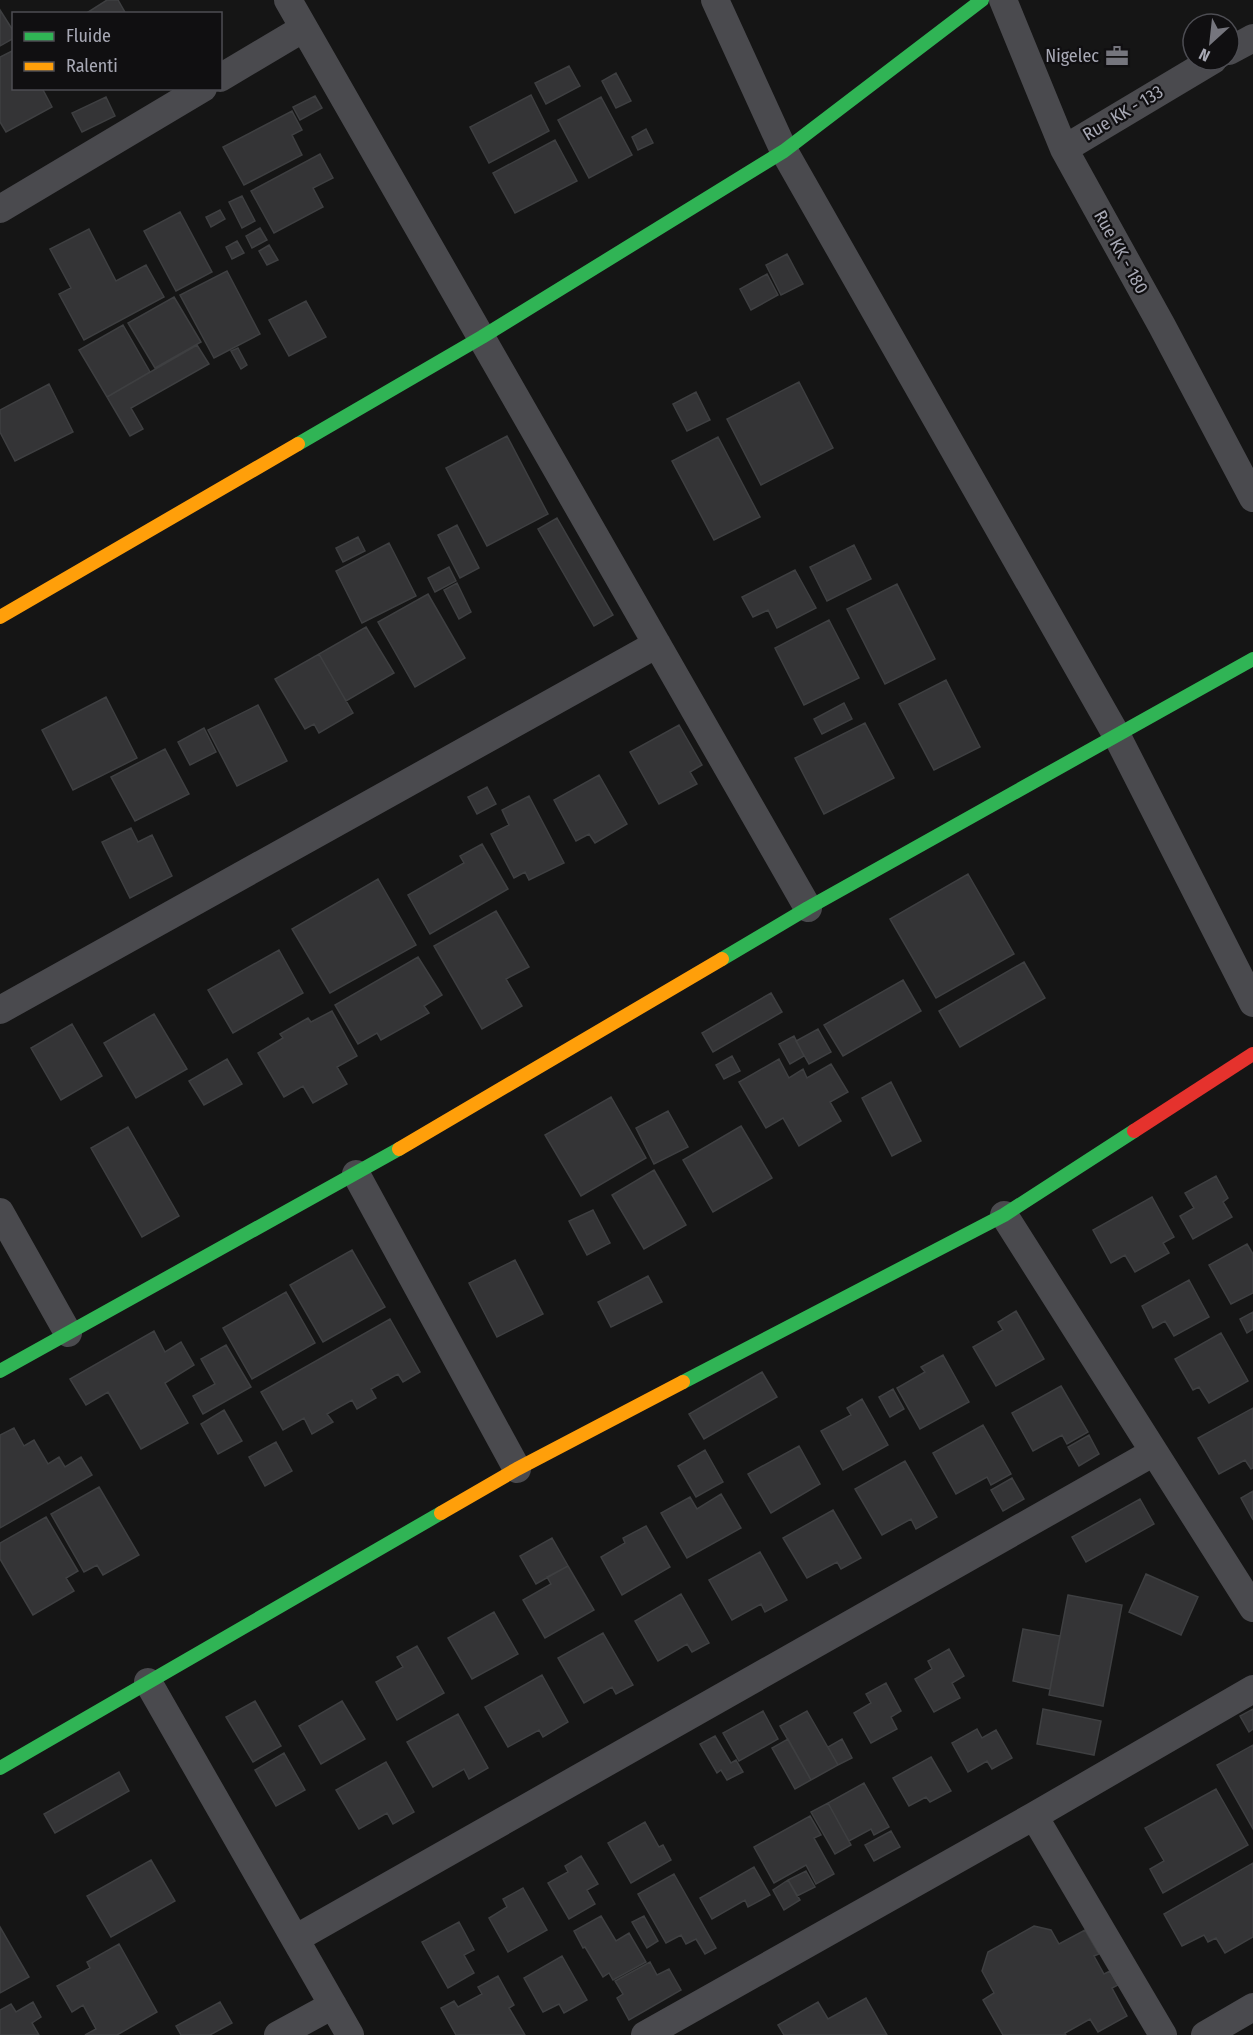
<svg xmlns="http://www.w3.org/2000/svg" width="1253" height="2035" font-family="'Fira Sans Condensed',sans-serif">
  <style>
    .building { fill: #343436; stroke: #3e3f41; stroke-width: 1.5 }
    .lines { fill: none; stroke-linecap: round; stroke-linejoin: round }
    .street { stroke: #4a4a4e; stroke-width: 28 }
    .fast { stroke: #30b455; stroke-width: 14 }
    .slow { stroke: #ff9f0a; stroke-width: 14 }
    .jam { stroke: #e5322d; stroke-width: 14 }
    .labels { text-anchor: middle; stroke-width: 4.5; stroke-linejoin: round; paint-order: stroke }
    .poi-label { font-size: 18px; fill: #a8a9b5; stroke: #100f11; text-anchor: end }
    .street-label { font-size: 18px; fill: #a8a9b5; stroke: #100f11 }
  </style>
  <rect width="100%" height="100%" fill="#151515"/>
  <path class="building" d="M107,0H118L126,14H85Z
    M0,10L14,32V38L0,46Z
    M14,50V88H42L52,107L6,132L0,122V57Z
    M569,66L580,86L546,104L535,83Z
    M616,73L631,101L616,108L602,81Z
    M531,95L549,131L489,163L470,127Z
    M315,96L322,108L300,120L293,107Z
    M106,97L115,116L82,132L72,113Z
    M601,97L632,155L589,178L558,120Z
    M292,111L302,130L292,135L302,155L244,185L223,147Z
    M646,129L653,143L638,150L632,137Z
    M555,140L577,181L515,213L493,173Z
    M320,154L333,178L313,188L323,207L274,233L251,191Z
    M242,196L255,221L242,228L229,202Z
    M220,210L225,219L211,227L206,217Z
    M180,212L212,272L176,291L144,231Z
    M260,228L267,240L252,248L246,236Z
    M89,229L116,281L146,265L164,297L84,340L59,294L71,288L50,249Z
    M237,241L244,253L232,259L226,247Z
    M269,245L278,260L267,265L259,251Z
    M787,254L803,284L781,295L766,265Z
    M227,271L260,334L214,358L180,295Z
    M767,274L778,295L751,310L740,289Z
    M174,297L201,342L155,368L128,323Z
    M306,301L326,337L289,356L269,320Z
    M123,325L150,372L107,397L79,350Z
    M197,345L209,364L131,408L143,429L130,436L107,397Z
    M238,348L247,365L241,369L231,351Z
    M799,382L833,448L761,485L727,419Z
    M49,384L73,432L15,461L0,432V410Z
    M696,392L710,420L687,431L673,404Z
    M507,436L548,514L487,546L446,468Z
    M718,437L760,517L714,540L672,461Z
    M557,518L613,615L594,626L538,529Z
    M457,525L479,568L460,578L438,535Z
    M358,537L365,551L343,562L336,548Z
    M389,543L416,596L362,623L336,571Z
    M854,545L871,579L827,601L810,567Z
    M449,567L456,581L435,592L428,578Z
    M795,570L816,608L777,628L768,610L753,617L742,597Z
    M457,583L471,612L459,619L444,590Z
    M897,584L935,659L885,684L847,609Z
    M428,594L465,658L415,687L378,622Z
    M829,620L859,678L804,705L775,648Z
    M366,627L394,673L346,701L319,654Z
    M319,654L353,713L319,733L314,724L305,729L275,679Z
    M946,680L980,747L934,770L899,704Z
    M106,697L137,758L73,790L42,730Z
    M844,703L852,719L822,734L814,719Z
    M258,705L287,761L237,786L208,730Z
    M865,723L894,778L824,814L795,758Z
    M679,725L702,765L690,772L697,784L659,804L630,752Z
    M204,728L216,752L190,765L178,742Z
    M165,749L189,794L135,821L111,777Z
    M599,775L627,824L595,843L589,834L576,841L554,800Z
    M487,787L496,804L477,814L468,797Z
    M529,796L564,863L529,880L525,872L514,878L491,834L509,825L502,810Z
    M131,828L138,842L152,835L172,876L130,898L102,842Z
    M482,844L508,889L430,934L408,895L464,863L460,856Z
    M968,874L1014,954L936,998L890,919Z
    M378,879L416,945L330,993L292,929Z
    M496,911L529,967L506,979L522,1006L482,1029L434,946Z
    M279,950L303,993L233,1033L208,990Z
    M418,957L442,995L424,1006L429,1013L381,1040L377,1033L358,1044L335,1005Z
    M1024,962L1045,998L960,1047L939,1011Z
    M903,980L921,1011L843,1056L824,1025Z
    M771,993L782,1012L713,1052L702,1033Z
    M332,1011L357,1056L337,1067L347,1084L313,1103L303,1086L284,1097L258,1053L283,1038L280,1034L308,1018L311,1022Z
    M154,1014L187,1069L136,1098L104,1043Z
    M72,1024L102,1076L61,1100L31,1048Z
    M818,1029L831,1052L809,1064L796,1041Z
    M794,1036L804,1056L790,1064L779,1044Z
    M732,1056L740,1071L724,1079L716,1065Z
    M227,1059L242,1084L204,1105L189,1081Z
    M779,1059L789,1078L803,1069L807,1078L831,1064L848,1092L830,1102L841,1121L799,1146L783,1118L766,1128L739,1082Z
    M891,1082L921,1141L892,1156L862,1098Z
    M611,1097L646,1158L581,1196L545,1135Z
    M668,1111L688,1147L654,1164L636,1128Z
    M741,1126L772,1178L713,1212L683,1160Z
    M128,1127L179,1216L142,1237L91,1148Z
    M654,1170L686,1225L644,1249L612,1195Z
    M1216,1176L1228,1198L1223,1202L1232,1217L1193,1239L1180,1216L1194,1208L1185,1193Z
    M1152,1197L1174,1237L1163,1243L1169,1253L1135,1272L1125,1255L1111,1263L1093,1230Z
    M593,1210L610,1243L587,1255L569,1221Z
    M1247,1244L1253,1254V1293L1231,1304L1209,1265Z
    M352,1250L385,1307L323,1342L290,1285Z
    M515,1260L543,1314L497,1337L469,1283Z
    M648,1276L662,1302L611,1327L598,1302Z
    M1189,1280L1209,1317L1174,1336L1165,1321L1153,1328L1142,1306Z
    M286,1292L315,1343L252,1379L223,1328Z
    M1016,1311L1044,1359L996,1386L973,1347L1003,1330L998,1322Z
    M1253,1312V1329L1247,1333L1240,1319Z
    M390,1319L420,1372L403,1382L398,1374L371,1389L376,1398L357,1409L352,1400L327,1414L333,1422L312,1434L304,1418L283,1430L261,1392Z
    M154,1331L165,1352L181,1342L194,1365L165,1383L188,1423L141,1449L108,1392L86,1405L70,1379Z
    M1221,1333L1248,1381L1209,1403L1199,1387L1193,1390L1175,1359Z
    M226,1345L251,1387L203,1414L193,1396L215,1384L201,1359Z
    M943,1355L969,1402L920,1429L897,1388L925,1372L921,1367Z
    M762,1372L777,1397L704,1439L689,1414Z
    M1061,1386L1088,1432L1067,1444L1062,1435L1033,1451L1012,1413Z
    M893,1389L904,1409L890,1417L879,1397Z
    M862,1399L888,1445L843,1470L821,1431L851,1415L847,1408Z
    M1253,1408V1468L1251,1469L1245,1460L1219,1474L1198,1438Z
    M224,1410L242,1441L218,1454L201,1424Z
    M983,1425L1011,1474L991,1485L987,1477L956,1494L933,1453Z
    M14,1428L24,1446L34,1440L48,1464L59,1457L65,1467L81,1457L92,1475L0,1528V1435Z
    M1089,1435L1099,1454L1079,1466L1068,1447Z
    M276,1442L292,1471L265,1486L249,1457Z
    M799,1446L820,1484L771,1513L748,1474Z
    M705,1450L723,1482L696,1497L678,1466Z
    M905,1461L937,1517L916,1529L911,1519L882,1535L855,1489Z
    M1012,1478L1024,1499L1003,1511L991,1490Z
    M99,1487L139,1555L103,1575L97,1565L84,1572L51,1514Z
    M1253,1491V1520L1241,1498Z
    M721,1494L741,1528L687,1558L661,1513L690,1497L697,1509Z
    M1140,1499L1154,1524L1086,1562L1072,1537Z
    M833,1510L861,1558L841,1569L837,1562L807,1578L783,1538Z
    M46,1517L78,1571L66,1578L74,1591L33,1615L0,1559V1543Z
    M646,1526L670,1567L622,1595L601,1557L625,1543L623,1538Z
    M552,1538L568,1566L536,1584L520,1556Z
    M760,1552L787,1600L765,1612L761,1604L732,1620L709,1580Z
    M568,1566L594,1610L545,1638L523,1600L551,1584L547,1577Z
    M1146,1574L1198,1597L1181,1635L1129,1612Z
    M681,1594L709,1643L692,1652L687,1644L658,1661L635,1621Z
    M1068,1595L1122,1605L1103,1706L1049,1695Z
    M494,1612L518,1654L472,1679L448,1638Z
    M1023,1629L1060,1636L1050,1689L1013,1681Z
    M603,1633L633,1685L616,1694L612,1687L584,1703L558,1658Z
    M417,1646L444,1693L397,1720L376,1682L403,1667L397,1657Z
    M949,1649L964,1676L952,1683L960,1698L934,1712L915,1679L932,1669L928,1661Z
    M542,1675L568,1722L543,1737L539,1730L508,1747L485,1707Z
    M886,1683L901,1711L891,1717L897,1729L871,1743L854,1713L871,1703L866,1694Z
    M255,1701L281,1746L253,1762L226,1717Z
    M342,1701L365,1739L321,1764L299,1726Z
    M1043,1709L1101,1721L1094,1755L1037,1744Z
    M1253,1709V1729L1249,1732L1240,1716Z
    M763,1711L778,1739L739,1761L723,1733Z
    M807,1711L838,1765L811,1780L780,1726Z
    M458,1714L488,1768L469,1779L464,1769L433,1787L407,1742Z
    M977,1729L982,1738L996,1730L1012,1758L992,1769L987,1761L968,1772L952,1743Z
    M715,1736L731,1763L736,1760L743,1772L727,1780L721,1770L717,1773L700,1744Z
    M788,1739L811,1780L795,1789L772,1748Z
    M842,1739L852,1758L838,1765L828,1747Z
    M1253,1745V1829L1217,1765Z
    M284,1753L305,1790L276,1806L255,1770Z
    M931,1757L951,1791L930,1802L926,1797L909,1806L893,1778Z
    M386,1762L414,1812L393,1824L387,1813L359,1829L336,1790Z
    M119,1772L129,1791L55,1833L44,1814Z
    M864,1783L889,1827L874,1835L871,1829L849,1841L828,1803Z
    M1216,1789L1248,1845L1163,1893L1150,1869L1164,1861L1145,1828Z
    M828,1803L851,1845L835,1854L811,1812Z
    M810,1816L821,1835L814,1838L834,1874L816,1884L806,1865L774,1883L754,1847Z
    M645,1822L659,1847L663,1845L671,1860L631,1883L608,1843Z
    M891,1831L900,1847L874,1861L865,1845Z
    M581,1856L598,1884L587,1890L595,1904L569,1919L548,1883L568,1872L565,1866Z
    M151,1860L175,1901L111,1937L87,1896Z
    M1253,1863V1937L1225,1953L1216,1938L1208,1942L1204,1935L1182,1946L1164,1914Z
    M754,1867L770,1895L748,1907L745,1900L712,1919L700,1898Z
    M806,1871L815,1887L797,1896L788,1880Z
    M674,1874L716,1948L705,1954L696,1939L686,1944L681,1935L666,1943L638,1894Z
    M788,1880L800,1900L784,1910L773,1890Z
    M523,1888L547,1930L508,1952L489,1918L507,1907L503,1899Z
    M601,1916L616,1941L629,1933L646,1962L613,1980L609,1973L603,1977L585,1947L583,1948L574,1931Z
    M644,1916L658,1941L647,1948L632,1922Z
    M459,1922L474,1950L464,1955L474,1973L448,1988L422,1942Z
    M1034,1926L1051,1930L1059,1944L1085,1930L1099,1954L1094,1956L1104,1974L1110,1971L1118,1985L1112,1988L1127,2016L1098,2032L1090,2019L1065,2033L1066,2035H1003L983,2000L994,1993L982,1971L988,1952Z
    M0,1927L29,1977L0,1993Z
    M119,1944L157,2012L117,2035H85L96,2029L83,2005L72,2012L57,1986L90,1968L87,1962Z
    M562,1956L587,2000L564,2013L559,2004L543,2012L524,1978Z
    M650,1962L657,1975L669,1969L681,1990L629,2020L617,1998L623,1994L615,1981Z
    M498,1976L514,2005L509,2008L525,2035H456L441,2008L454,2001L458,2007L482,1994L478,1987Z
    M866,1998L887,2035H784L778,2025L818,2002L828,2019Z
    M33,2002L41,2017L32,2023L39,2035H0V2010L11,2004L16,2012Z
    M220,2002L232,2023L210,2035H181L176,2026Z"/>
  <g class="lines">
    <path class="street" d="M288,0L808,908
      M715,0L784,151L1117,736L1253,1003
      M1003,0L1064,149L1162,326L1253,498
      M1229,51L1253,38
      M220,78L304,28
      M1064,149L1213,60
      M0,209L203,88
      M0,1010L657,644
      M356,1174L517,1469
      M0,1212L68,1333
      M1004,1215L1253,1608
      M148,1682L350,2035
      M1034,1816L1163,2035
      M295,1939L1154,1452
      M278,2035L333,2005
      M645,2035L1034,1816L1253,1689
      M1205,2035L1253,2007"/>
    <path class="fast" d="M298,444L482,337L784,151L982,0
      M722,959L808,908L1253,659
      M0,1371L399,1149
      M683,1382L1004,1215L1134,1131
      M0,1768L441,1513"/>
    <path class="slow" d="M0,617L298,444
      M399,1149L722,959
      M441,1513L517,1469L683,1382"/>
    <path class="jam" d="M1134,1131L1253,1054"/>
  </g>
  <defs>
    <g id="office-bare" transform="scale(1.8)"><path d="M-6-3h4V-5.5h4V-3h4V5H-6ZM-1-4.5V-3h2v-1.5ZM-6 0V1H6V0Z" fill="#75757d" stroke="#100f11" stroke-width="2.5" paint-order="stroke"/></g>
  </defs>
  <g fill-rule="evenodd">
    <use href="#office-bare" x="1117" y="56"/>
  </g>
  <g class="labels">
    <g class="poi-label">
      <text x="1099" y="62">Nigelec</text>
    </g>
    <g class="street-label">
      <text transform="translate(1123 113) rotate(-31)" y="6">Rue KK - 133</text>
      <text transform="translate(1121 252) rotate(61)" y="6">Rue KK - 180</text>
    </g>
  </g>
  <rect x="12" y="12" width="210" height="78" fill="#100f11" stroke="#4d4d53" stroke-width="1.5"/>
  <rect x="24" y="32" width="30" height="9" fill="#30b455" stroke="#4d4d53" stroke-width="1.5"/>
  <text x="66" y="42" font-size="18" fill="#a8a9b5">Fluide</text>
  <rect x="24" y="62" width="30" height="9" fill="#ff9f0a" stroke="#4d4d53" stroke-width="1.5"/>
  <text x="66" y="72" font-size="18" fill="#a8a9b5">Ralenti</text>
  <g transform="translate(1211 42) rotate(207)"><circle r="28" fill="#100f11" stroke="#4d4d53" stroke-width="1.5"/>
  <path d="M0-4.5L10 22L0 15L-10 22Z" fill="#75757d"/>
  <text y="-9" font-size="16" font-weight="bold" text-anchor="middle" fill="#a8a9b5">N</text>
  </g>
</svg>
